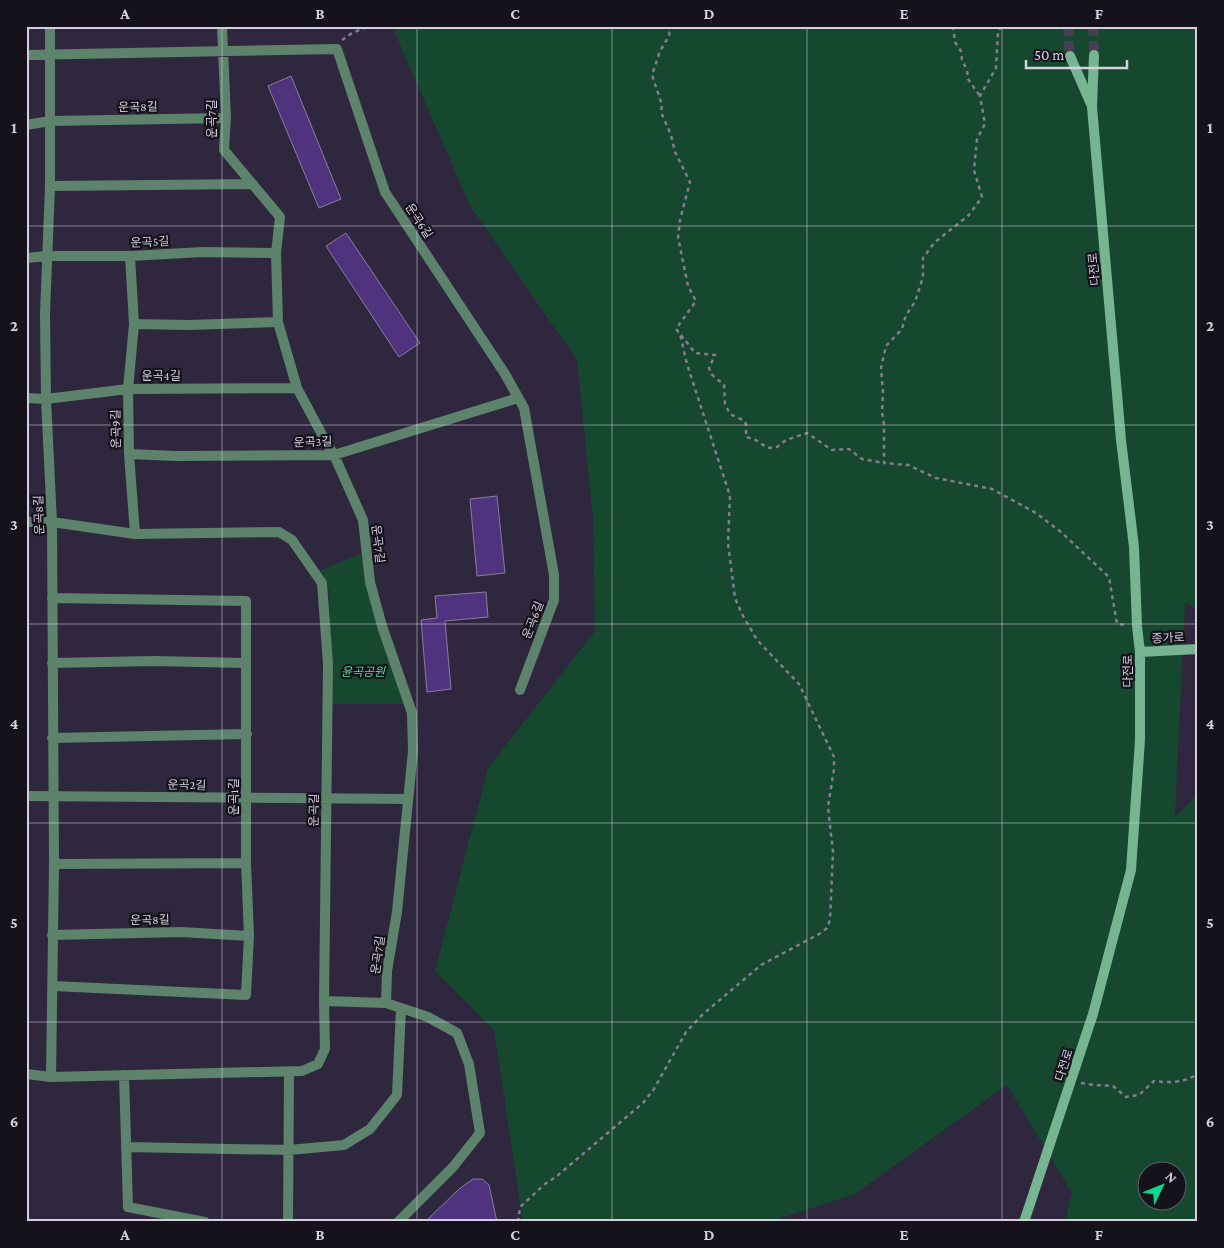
<svg xmlns="http://www.w3.org/2000/svg" width="1224" height="1248" font-family="'Crimson Pro','Noto Sans KR',serif">
  <style>
    .green { fill: #16472f; fill-rule: evenodd }
    .building { fill: #4f337e; stroke: #867f9a }
    .lines { fill: none; stroke-linecap: round; stroke-linejoin: round }
    .secondary-tunnel { stroke: #474055; stroke-width: 10; stroke-dasharray: 10 5; stroke-linecap: butt }
    .path { stroke: #827d8f; stroke-width: 2.5; stroke-dasharray: 4 4; stroke-linecap: butt }
    .minor { stroke: #5d836d; stroke-width: 10 }
    .secondary { stroke: #77b592; stroke-width: 10 }
    .grid { fill: none; stroke: #d4d0df; stroke-width: 1; stroke-opacity: 0.55 }
    .labels { text-anchor: middle; stroke-width: 4.5; stroke-linejoin: round; paint-order: stroke }
    .street-label { font-size: 12px; fill: #d4d0df; stroke: #15121c }
    .park-label { font-size: 12px; font-style: italic; fill: #54db99; stroke: #15121c }
    .neatline { fill: none; stroke: #d4d0df; stroke-width: 2 }
    .grid-label { font-size: 16px; text-anchor: middle; font-weight: bold; fill: #d4d0df }
  </style>
  <rect width="100%" height="100%" fill="#2e273d"/>
  <path class="green" d="M392,26H1198V610L1185,602L1175,817L1198,794V1222H1065L1072,1193L1007,1085L855,1194L769,1222H523L494,1030L435,971L488,768L595,631L593,520L577,360L470,206ZM1146,1170H1176V1200H1146Z
    M364,553L404,704H331L329,590L320,570Z"/>
  <path class="building" d="M291,76L341,199L319,208L268,86Z
    M346,233L420,343L399,357L326,246Z
    M497,496L505,573L477,576L470,499Z
    M486,592L488,617L445,621L451,689L427,692L421,620L437,618L435,596Z
    M473,1179H482L489,1185L497,1222H425L459,1189Z"/>
  <g class="lines">
    <path class="secondary-tunnel" d="M1068,26L1070,56
      M1093,26L1094,55"/>
    <path class="path" d="M953,26L955,42L961,51L962,60L967,70L968,79L980,96
      M1001,26L998,32L996,68L980,96L985,124L977,139L974,170L982,197L969,215L934,243L923,258V277L915,302L906,315L902,329L886,346L881,368L883,393L882,412L884,425V463L908,465L936,478L992,489L1036,513L1061,532L1109,577L1117,624L1127,625
      M342,40L352,33L369,26
      M681,335L695,353L715,355L709,368L711,374L724,385L725,404L730,414L743,420L746,424V437L754,439L768,448L777,447L786,440L807,433L832,450L849,449L862,459L884,463
      M1081,1083L1094,1085L1113,1086L1126,1097L1139,1095L1154,1081C1168,1083 1187,1083 1198,1073
      M518,1222L520,1207L545,1184L557,1176L643,1103L654,1089L686,1032L702,1015L761,965L821,933L827,928L830,920L833,852L828,807L834,769V757L799,684L757,640L742,614L735,598L728,543L730,496L687,364L680,334L676,329L696,301L688,286L678,237L680,220L690,182L675,152L671,135L661,112L662,105L652,75L660,51L669,36L670,26"/>
    <path class="minor" d="M50,26V186L45,314L46,399L52,522L54,864L51,1077
      M222,26L226,118L224,150L280,217L276,253L278,322L297,388L326,442L334,455L363,520L370,582L382,626L412,713L413,751L397,912L387,971L386,1003L324,1001
      M26,55L337,49L385,192L505,374L524,408L554,575V600L520,690
      M26,125L50,121L226,118
      M50,186L253,184
      M130,256L134,324L128,389L129,454L135,534
      M26,258L48,256H130L203,252L276,253
      M134,324L189,325L278,322
      M26,398L46,399L128,389L297,388
      M129,454L176,456L334,455L518,398
      M26,522H52L135,534L279,532L292,540L322,583L328,664L324,1001L325,1049L318,1064L302,1071L51,1077L26,1074
      M52,598L246,601V863L249,936L246,995L53,986
      M52,663L154,661L245,663
      M52,738L247,734
      M26,796L408,799
      M54,864L246,863
      M52,935L181,932L249,936
      M386,1003L428,1017L457,1033L469,1064L480,1133L453,1167L398,1222
      M124,1075L128,1207L205,1222
      M126,1147L289,1150L344,1145L370,1129L397,1095L401,1008
      M288,1222L289,1072"/>
    <path class="secondary" d="M1070,56L1091,104
      M1140,652L1198,649
      M1024,1222L1093,1014L1131,870L1140,740V652L1137,626L1134,547L1121,440L1092,107L1094,55"/>
  </g>
  <path class="grid" d="M222,26V1222M417,26V1222M612,26V1222M807,26V1222M1002,26V1222M26,226H1198M26,425H1198M26,624H1198M26,823H1198M26,1022H1198"/>
  <g class="labels">
    <g class="street-label">
      <text transform="translate(138 107) rotate(-1)" y="4">운곡8길</text>
      <text transform="translate(212 119) rotate(-90)" y="4">운곡7길</text>
      <text transform="translate(419 221) rotate(57)" y="4">운곡6길</text>
      <text transform="translate(150 242) rotate(-3)" y="4">운곡5길</text>
      <text transform="translate(1094 269) rotate(-95)" y="4">다전로</text>
      <text x="161" y="380">운곡4길</text>
      <text transform="translate(116 429) rotate(-91)" y="4">운곡9길</text>
      <text transform="translate(313 442) rotate(-2)" y="4">운곡3길</text>
      <text transform="translate(39 515) rotate(-92)" y="4">운곡8길</text>
      <text transform="translate(378 544) rotate(83)" y="4">운곡7길</text>
      <text transform="translate(533 620) rotate(-69)" y="4">운곡6길</text>
      <text transform="translate(1168 638) rotate(-3)" y="4">종가로</text>
      <text transform="translate(1128 671) rotate(-90)" y="4">다전로</text>
      <text transform="translate(187 785) rotate(1)" y="4">운곡2길</text>
      <text transform="translate(234 797) rotate(-90)" y="4">운곡1길</text>
      <text transform="translate(314 810) rotate(-89)" y="4">운곡길</text>
      <text transform="translate(150 920) rotate(-1)" y="4">운곡8길</text>
      <text transform="translate(378 955) rotate(-82)" y="4">운곡7길</text>
      <text transform="translate(1064 1065) rotate(-72)" y="4">다전로</text>
    </g>
    <g class="park-label">
      <text x="363" y="676">윤곡공원</text>
    </g>
  </g>
  <rect width="1224" height="1248" fill="none" stroke="#15121c" stroke-width="55"/>
  <g transform="translate(1162 1186) rotate(47)"><circle r="24" fill="#15121c" stroke="#615e6a"/>
  <path d="M0-4L9 19L0 12L-9 19Z" fill="#08d98b"/>
  <text y="-8" font-size="14" font-weight="bold" text-anchor="middle" fill="#d4d0df">N</text>
  </g>
  <path d="M1026 60v8h101v-8" fill="none" stroke="#d4d0df" stroke-width="2.5"/>
  <text x="1034" y="60" font-size="15" fill="#d4d0df" stroke="#15121c" stroke-width="4" paint-order="stroke">50 m</text>
  <rect x="28" y="28" width="1168" height="1192" class="neatline"/>
  <g class="grid-label">
    <text x="125" y="19">A</text>
    <text x="320" y="19">B</text>
    <text x="515" y="19">C</text>
    <text x="709" y="19">D</text>
    <text x="904" y="19">E</text>
    <text x="1099" y="19">F</text>
    <text x="14" y="133">1</text>
    <text x="1210" y="133">1</text>
    <text x="14" y="331">2</text>
    <text x="1210" y="331">2</text>
    <text x="14" y="530">3</text>
    <text x="1210" y="530">3</text>
    <text x="14" y="729">4</text>
    <text x="1210" y="729">4</text>
    <text x="14" y="928">5</text>
    <text x="1210" y="928">5</text>
    <text x="14" y="1127">6</text>
    <text x="1210" y="1127">6</text>
    <text x="125" y="1240">A</text>
    <text x="320" y="1240">B</text>
    <text x="515" y="1240">C</text>
    <text x="709" y="1240">D</text>
    <text x="904" y="1240">E</text>
    <text x="1099" y="1240">F</text>
  </g>
</svg>
